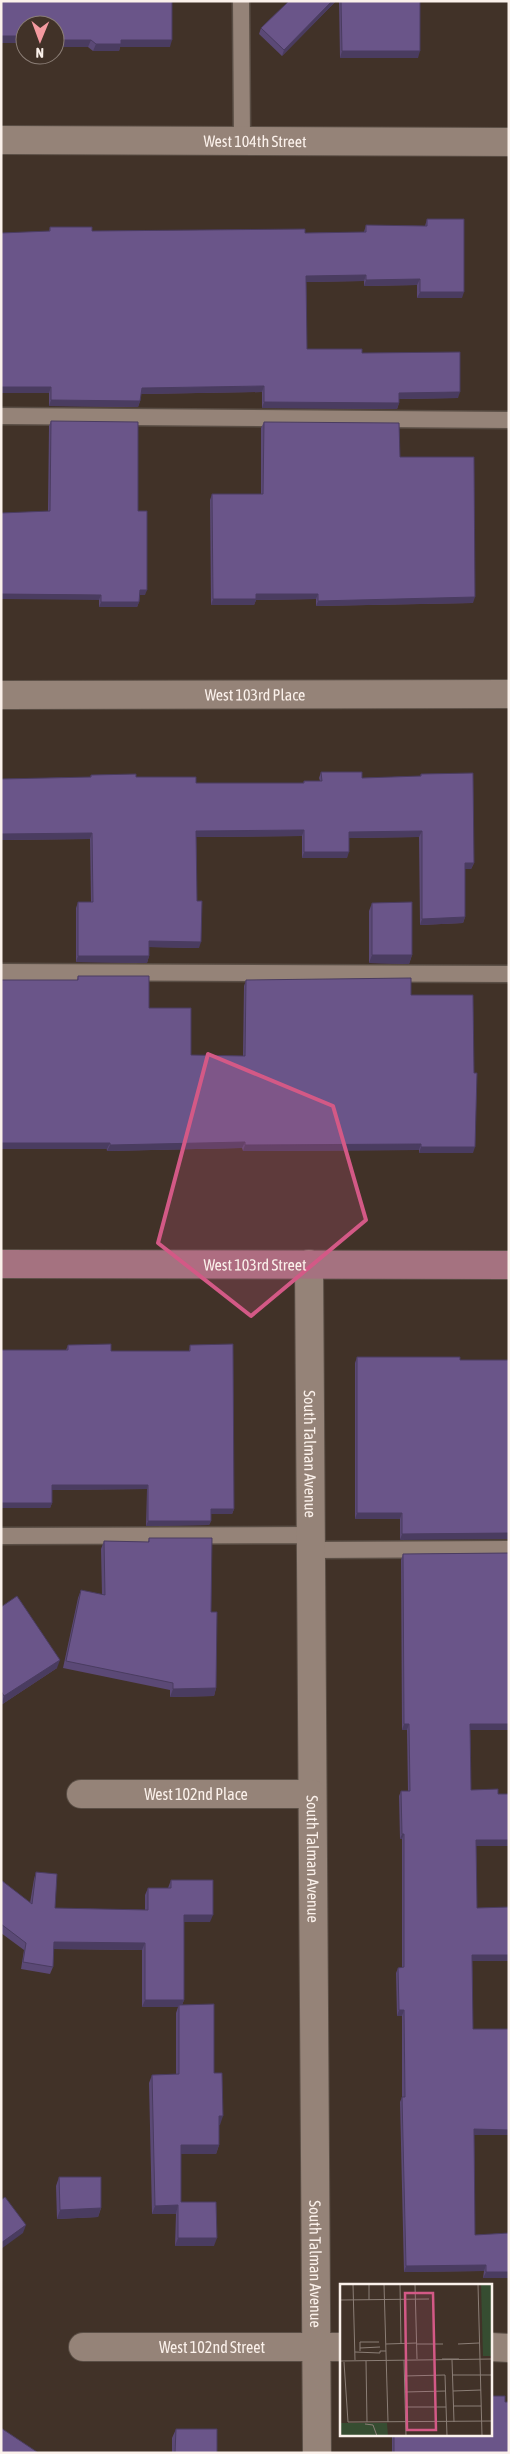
<svg xmlns="http://www.w3.org/2000/svg" width="510" height="2454" font-family="'Asap Condensed',sans-serif">
  <style>
    .lines { fill: none; stroke-linecap: round; stroke-linejoin: round }
    .lane-casing { stroke: #5a4e45; stroke-width: 19 }
    .street-casing { stroke: #5a4e45; stroke-width: 30 }
    .secondary-casing { stroke: #5a4e45; stroke-width: 30 }
    .lane { stroke: #958378; stroke-width: 16 }
    .street { stroke: #958378; stroke-width: 28 }
    .secondary { stroke: #a57280; stroke-width: 28 }
    .wall { fill: #5b4976 }
    .shaded-wall { fill: #4a3c60 }
    .building { fill: #6a5589; stroke: #4a3c60 }
    .marked { fill: #d35986; fill-opacity: 0.2; stroke: #d35986; stroke-width: 4; stroke-linejoin: round }
    .labels { text-anchor: middle; stroke-width: 4.5; stroke-linejoin: round; paint-order: stroke }
    .street-label { font-size: 16px; fill: #fbf1eb; stroke: #413228 }
    .inset-road { fill: none; stroke: #8b7e76; stroke-width: 1 }
    .view { fill: #d35986; fill-opacity: 0.15; stroke: #d35986; stroke-width: 2.5 }
    .inset-edge { fill: none; stroke: #fbf1eb; stroke-width: 2.5 }
  </style>
  <rect width="100%" height="100%" fill="#413228"/>
  <g class="lines">
    <g class="lane-casing">
      <path id="lane" d="M241,1L242,140
        M1,416L509,420
        M1,972L509,974
        M1,1536L311,1535
        M311,1550L509,1549"/>
    </g>
    <g class="street-casing">
      <g id="street">
        <path id="s1" d="M1,140L509,142"/>
        <path id="s2" d="M1,695L509,694"/>
        <path id="s3" d="M309,1264L317,2453"/>
        <path id="s4" d="M81,1794H312"/>
        <path id="s5" d="M83,2347H341"/>
        <path d="M491,2347L509,2348"/>
      </g>
    </g>
    <g class="secondary-casing">
      <g id="secondary">
        <path id="s6" d="M1,1264L509,1265"/>
      </g>
    </g>
    <use href="#lane" class="lane"/>
    <use href="#street" class="street"/>
    <use href="#secondary" class="secondary"/>
  </g>
  <path class="wall" d="M1,1L170,47H120L119,51H93L88,47L25,25V43H1Z
    M289,1H336L282,56L259,34L261,28Z
    M339,1H420L418,58H340Z
    M427,219L462,298H417V285L364,286V281L306,282L307,349L362,353L458,398L399,399V403L397,409L262,408V392L141,394L140,401L138,407L49,406V231L50,227L92,231L305,233L364,232L366,225L425,226Z
    M51,421L138,511L145,595H140L139,602L137,607H99V600L48,511L49,426Z
    M264,422L400,457L473,603L316,606V599L256,600L254,605H211L210,500L212,494H261V428Z
    M321,772L362,778L420,776L421,774L474,863L471,869H465V917L463,923L420,925L419,837L349,838L347,858H302V836L196,837L197,901L199,948L149,947V956L147,963L76,962V908L78,902H91L90,839L1,840V779L90,777L91,775L136,777L196,783H303L304,781H320L319,778Z
    M372,903L412,955L409,964L369,963V911Z
    M78,976L149,1008L191,1055L243,1056L244,986L246,980L411,995L473,1153H419V1150L243,1151L242,1148L107,1151L77,980Z
    M68,1345L111,1351H189L190,1345L234,1509L232,1514H211V1521L209,1525L146,1526L147,1489L52,1490V1503L50,1508H1V1350H66Z
    M357,1357L460,1360H509L400,1540V1519H355V1363Z
    M149,1538L211,1612L216,1688L214,1696L170,1697V1690L63,1668L78,1598L81,1590L102,1595L101,1549L104,1541L148,1542Z
    M509,1553V1730H470L471,1790L476,1846L477,1908L509,1961H472L473,2029H509V2135H474L475,2235L509,2233V2278H483L484,2271L404,2272L400,2102L402,2097V2016H397L396,1973L398,1968L402,1967V1839H400L399,1796L401,1791H408L407,1730H402L401,1560L403,1554Z
    M1,1607L57,1668L1,1705Z
    M36,1872L55,1908L145,1910V1895L148,1888H168L171,1880L210,1922H184V2000L182,2005L214,2073L220,2125H219V2145L216,2154H181V2202L214,2246H175L176,2214H152L149,2083L152,2075L176,2074V2013L178,2007H142V1950L53,1949V1967L50,1974L21,1969L24,1950L1,1933V1880L30,1903L34,1879Z
    M59,2177L101,2208L98,2217L57,2219L56,2186Z
    M505,2402L509,2453H392V2435H491Z
    M176,2429L217,2453H172V2438Z"/>
  <path class="shaded-wall" d="M332,1H336L282,56L284,50Z
    M1,36H25V43H1Z
    M55,40H91L88,47H55Z
    M121,40H172L170,47H120L119,51H93L96,44Z
    M342,51H420L418,58H340Z
    M366,275L364,281L304,282L306,276Z
    M420,279L417,285L364,286L366,280Z
    M420,292H464L462,298H417Z
    M264,386L262,392L140,394L142,388Z
    M1,387H51L49,393H1Z
    M460,392L458,398L397,399L399,393Z
    M51,400L140,401L138,407L49,406Z
    M264,402L399,403L397,409L262,408Z
    M140,590H147L145,595H138Z
    M1,594L101,595L99,600L1,599Z
    M256,594H318L316,599L256,600L254,605H211L213,599Z
    M475,597L473,603L316,606L318,601Z
    M101,602H139L137,607H99Z
    M304,830L302,836L194,837L196,831Z
    M422,831L419,837L347,838L349,832Z
    M92,833L90,839L1,840V834Z
    M304,852H349L347,858H302Z
    M465,863H474L471,869H463Z
    M465,917L463,923L420,925L422,919Z
    M149,941L201,942L199,948L147,947Z
    M372,955H412L409,964L369,963Z
    M78,956H149L147,963L76,962Z
    M245,1142L242,1148L107,1151L110,1145Z
    M1,1143H110L107,1149H1Z
    M421,1144L419,1150L243,1151L245,1145Z
    M421,1147H475L473,1153H419Z
    M52,1485H148L147,1489L50,1490Z
    M1,1503H52L50,1508H1Z
    M211,1509H234L232,1514H209Z
    M357,1513H402L400,1519H355Z
    M148,1521H211L209,1525L146,1526Z
    M509,1533V1539L400,1540L402,1534Z
    M60,1660L57,1668L1,1705L4,1696Z
    M216,1688L214,1696L170,1697L173,1689Z
    M404,1724H409L407,1730H402Z
    M470,1724H509V1730H468Z
    M402,1834H404L402,1839H400Z
    M476,1840H509V1846H474Z
    M184,1915H213L210,1922H182Z
    M54,1942L145,1943L142,1950L51,1949Z
    M472,1955H509V1961H470Z
    M145,2000H184L181,2007L179,2005L178,2007H142Z
    M399,2010H404L402,2016H397Z
    M219,2116H223L220,2125H216Z
    M474,2129L509,2130V2135H472Z
    M181,2145H219L216,2154H178Z
    M178,2205L176,2214H152L155,2206Z
    M101,2208L98,2217L57,2219L60,2210Z
    M26,2225L23,2233L1,2249V2243Z
    M178,2238H217L214,2246H175Z
    M486,2265L484,2271L404,2272L406,2266Z
    M486,2272H509V2278H483Z"/>
  <path class="building" d="M1,1H172V40H121V44H96L91,40H55V25H25V36H1Z
    M289,1H332L284,50L261,28Z
    M341,1H420V51H342Z
    M427,219H464V292H420V279L366,280V275L306,276L307,349H362V353L460,352V392L399,393V403L264,402V386L142,388L140,401L51,400V387H1V233L50,231V227H92V231L305,229V233L366,232V225L427,226Z
    M51,421L138,422V511H147V590H140L139,602H101V595L1,594V513L50,511Z
    M264,422L399,423L400,457H474L475,597L318,601V594H256V599H213L212,494H263Z
    M321,772H362V778L421,776V774L473,773L474,863H465V917L422,919V831L349,832V852H304V830L196,831L197,901H202L201,942L149,941V956H78V902H93L92,833L1,834V779L91,777V775L136,774V777H196V783H304V781H322Z
    M412,902V955H372V903Z
    M78,976H149V1008H191V1055L245,1056L246,980L411,978V995H473L474,1073H477L475,1147H421V1144L245,1145V1142L110,1145V1143H1V980H78Z
    M111,1344V1351H190V1345L233,1344L234,1509H211V1521H148V1485H52V1503H1V1350H68V1345Z
    M357,1357H460V1360H509V1533L402,1534V1513H357Z
    M149,1538H212L211,1612H217L216,1688L173,1689V1683L66,1661L81,1590L105,1595L104,1541L149,1542Z
    M509,1553V1724H470L471,1790L498,1789V1794H509V1840H476L477,1908L509,1907V1955H472L473,2029H509V2130L474,2129L475,2235L509,2233V2272H486V2265L406,2266L402,2097H405L404,2010H399L398,1968L404,1967V1834H402L401,1791H410L409,1724H404L403,1554Z
    M17,1596L60,1660L4,1696L1,1691V1607Z
    M36,1872L57,1874L55,1908L148,1910V1888H171V1880H213V1915H184V2000H145V1943L54,1942L53,1967L23,1962L26,1943L1,1924V1880L32,1904Z
    M214,2004V2073H222L223,2116H219V2145H181V2202H216L217,2238H178V2205L155,2206L152,2075L179,2074V2005Z
    M59,2177H101V2208L60,2210Z
    M5,2197L26,2225L1,2243V2200Z
    M491,2396H505V2402H509V2453H394V2435H491Z
    M1,2428L37,2452L36,2453H1Z
    M176,2429H217V2453H175Z"/>
  <path class="marked" d="M208,1054L333,1106L366,1220L251,1316L158,1243Z"/>
  <g class="labels">
    <g class="street-label">
      <text dy="6" stroke="none"><textPath href="#s1" startOffset="254">West 104th Street</textPath></text>
      <text dy="6" stroke="none"><textPath href="#s2" startOffset="254">West 103rd Place</textPath></text>
      <text dy="6" stroke="none"><textPath href="#s6" startOffset="254">West 103rd Street</textPath></text>
      <text dy="6" stroke="none"><textPath href="#s3" startOffset="190">South Talman Avenue</textPath></text>
      <text dy="6" stroke="none"><textPath href="#s4" startOffset="115">West 102nd Place</textPath></text>
      <text dy="6" stroke="none"><textPath href="#s3" startOffset="595">South Talman Avenue</textPath></text>
      <text dy="6" stroke="none"><textPath href="#s3" startOffset="1000">South Talman Avenue</textPath></text>
      <text dy="6" stroke="none"><textPath href="#s5" startOffset="129">West 102nd Street</textPath></text>
    </g>
  </g>
  <g transform="translate(340 2284)">
    <rect width="152" height="152" fill="#413228"/>
    <path d="M141,0H152V72H143ZM0,139H47L48,152H0Z" fill="#364d31"/>
    <path class="inset-road" d="M13,0L15,76M29,0V16M44,0L48,138M60,0L61,60M75,0L77,75M138,0L142,152M0,16L89,15M46,60L77,59M77,60H103M118,60L139,59M20,64L40,63M20,67V58H39M15,68L40,69V67H46M102,75H119M64,76L66,152M112,76L114,138M0,77L153,75M26,77L27,138M4,78L8,138L153,137M113,91H153M64,92L105,91L107,152M113,107L141,106M65,108L106,107M114,122H141M65,123H106M25,140L33,141L37,152"/>
    <path class="view" d="M65,9H93L96,146H67Z"/>
    <rect width="152" height="152" class="inset-edge"/>
  </g>
  <rect width="510" height="2454" fill="none" stroke="#fbf1eb" stroke-width="5"/>
  <g transform="translate(40 40) rotate(181)"><circle r="24" fill="#413228" stroke="#8b7e76"/>
  <path d="M0-4L9 19L0 12L-9 19Z" fill="#f49aa0"/>
  <text y="-8" font-size="14" font-weight="bold" text-anchor="middle" fill="#fbf1eb">N</text>
  </g>
</svg>
